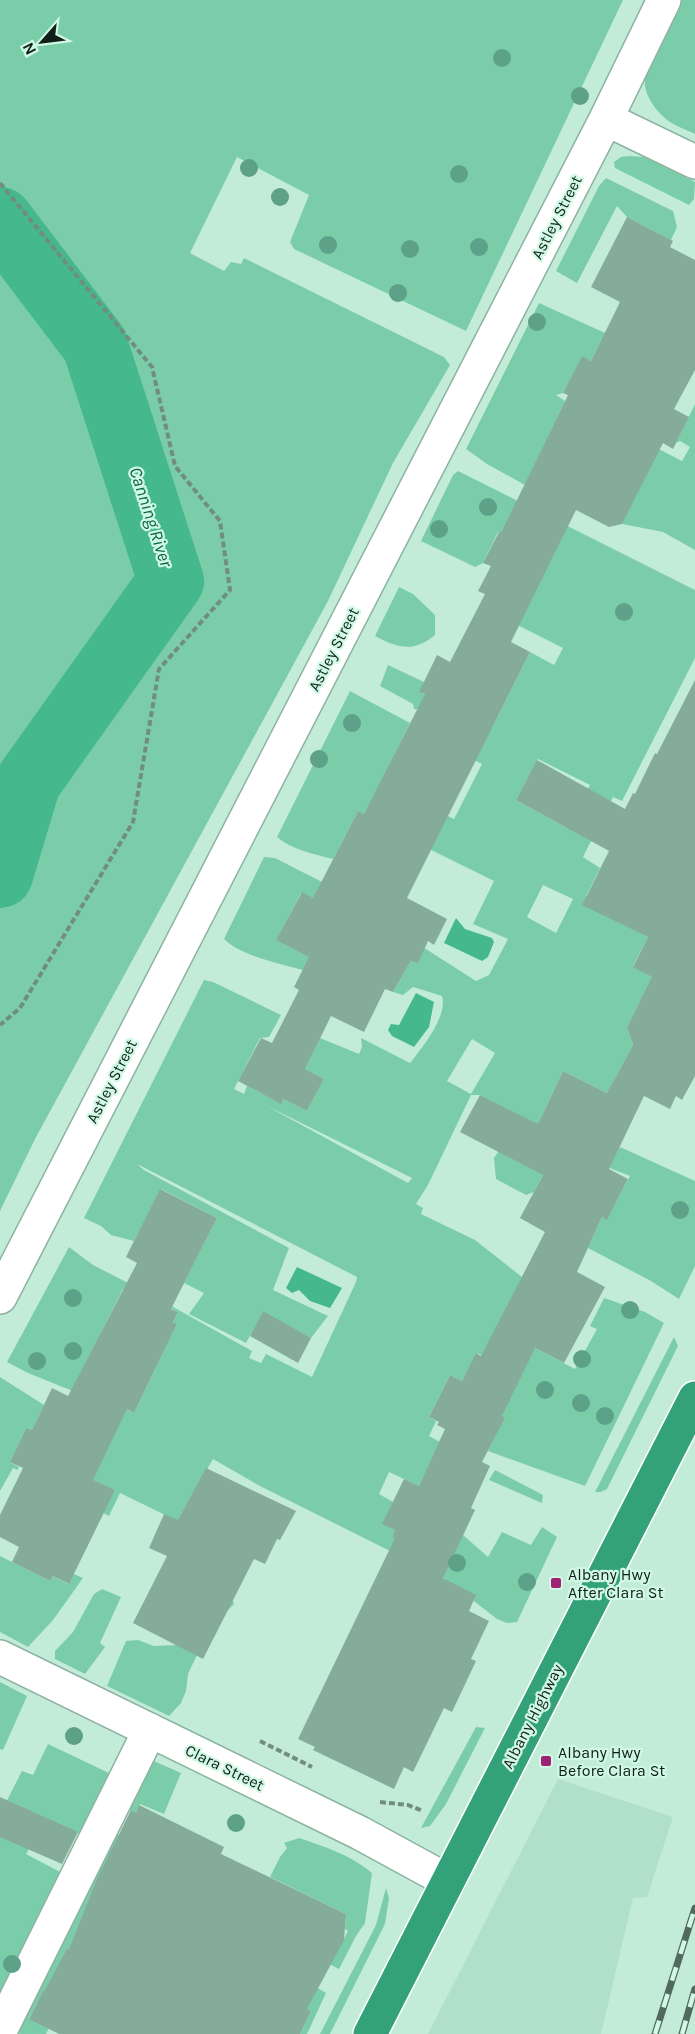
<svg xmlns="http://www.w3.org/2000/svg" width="695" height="2034" font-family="Karla,sans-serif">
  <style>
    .built { fill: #b0e0c9 }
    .green { fill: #7bcdaa; fill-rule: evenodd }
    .water { fill: #46b88d }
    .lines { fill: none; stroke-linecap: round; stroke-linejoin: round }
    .river { stroke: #46b88d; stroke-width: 66 }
    .building { fill: #85ac9a }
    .minor-casing { stroke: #8cb3a1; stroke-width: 36 }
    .highway-casing { stroke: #fff; stroke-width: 36 }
    .path { stroke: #708d80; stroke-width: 4; stroke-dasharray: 6 3; stroke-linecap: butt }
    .minor { stroke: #fff; stroke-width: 33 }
    .highway { stroke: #33a27a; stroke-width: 33 }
    .rail-casing { stroke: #51695e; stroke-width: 7 }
    .rail { stroke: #d0f9e5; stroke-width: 4.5; stroke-dasharray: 14; stroke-linecap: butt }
    .tree { fill: #5ca188 }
    .poi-dot { fill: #9e2176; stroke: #d0f9e5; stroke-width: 2 }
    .labels { text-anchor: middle; stroke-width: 4.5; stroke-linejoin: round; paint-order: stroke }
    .street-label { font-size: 16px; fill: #101f19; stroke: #d0f9e5 }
    .poi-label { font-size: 16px; fill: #101f19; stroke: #d0f9e5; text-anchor: start }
    .water-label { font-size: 18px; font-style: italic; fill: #0a6447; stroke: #d0f9e5 }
  </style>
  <rect width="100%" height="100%" fill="#c3ecd8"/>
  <path class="built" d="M558,1779L673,1817L647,1897L633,1898L601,2034H428Z"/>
  <path class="green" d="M0,0H623L466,331L294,249L290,242L309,195L237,157L190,253L224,271L231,262L241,264L244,258L444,357L450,365L393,463L328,601L35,1139L0,1211Z
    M681,0H695V134C687,130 678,127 670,122C656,112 642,94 645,75C648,56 671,19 681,0Z
    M630,156L644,157L695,182L694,199L689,205L615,168L614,162L621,157Z
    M606,178L673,211L677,227L671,240L627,217L617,206L577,283L556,271L599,186Z
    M539,303L605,333L591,361L582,357L563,393L556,395L565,401L525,485L487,464L466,449Z
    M695,404V550L663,532L622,524L649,444L682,461L690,447L680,441L676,443Z
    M458,471L695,590V658L622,801L613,797L583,857L600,868L586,896L618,913L615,920L648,937L633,966L652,977L657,997L640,1001L627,1027L633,1045L614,1080L625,1102L563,1071L539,1122L601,1153L617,1152L620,1147L695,1181V1266L679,1299L651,1281L588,1248L602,1217L607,1219L630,1176L597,1163L559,1143L534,1192L526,1195L496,1179L494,1158L523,1117L480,1095H471L428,1185L416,1204L423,1208L421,1214L475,1240L522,1277L512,1336L575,1369L597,1329L590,1326L604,1298L645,1312L664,1323L585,1486L488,1451L504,1418L502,1416L515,1373L477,1353L462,1381L450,1375L429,1417L436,1421L429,1436L440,1442L419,1486L389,1472L379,1494L393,1502L383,1524L395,1530L392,1537L463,1535L488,1557L502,1532L531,1545L542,1527L557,1537L517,1622L507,1623L497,1619L444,1578L258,1485L213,1459L179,1518L198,1529L229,1588L234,1604L228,1610L225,1608L190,1527L120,1493L109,1516L81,1502L80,1394L28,1373L7,1362L69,1247L93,1265L134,1286L123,1289L76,1382L134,1413L177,1324L173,1322L178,1312L164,1305L166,1303L252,1351L249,1358L261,1363L266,1354L312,1377L356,1282L357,1277L137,1164L144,1170L289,1248L273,1290L328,1316L311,1338L263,1312L246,1343L189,1314L204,1293L184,1283L217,1218L161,1189L134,1241L111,1235L101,1226L84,1218L204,980L213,982L281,1015L269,1037L260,1038L234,1089L244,1094L247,1086L280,1103L283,1099L307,1111L324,1079L305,1069L320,1038L359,1054L362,1047L361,1038L410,1063C422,1048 448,1016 442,996L413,987L403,995L393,992L411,961L404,935L476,981L489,975L508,939L473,924L494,881L405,837L358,811L333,859C314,854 292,850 277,837L350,691L410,723L381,782L454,819L482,764L466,756L430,711L414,709L413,704L380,686L388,665L424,682L420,692L492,728L530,652L554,665L563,648L486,609L509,537L498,532L483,563L475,567L421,541L453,475ZM538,759L590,785L567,828L516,800ZM543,885L573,899L556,933L527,917ZM472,1039L495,1053L471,1094L447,1081ZM267,1106L412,1178L408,1183Z
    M399,587L413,594L435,615V635C413,653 398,648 375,636Z
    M264,857L275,858L328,885L320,903L301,893L277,939L310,957L303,970C281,964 241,956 224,939Z
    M674,1337L678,1346L607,1489L601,1492H595Z
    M0,1377L44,1405L32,1430L26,1428L10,1462L19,1467L17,1470L13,1468L0,1491Z
    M495,1470L543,1495L542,1503L489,1480Z
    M0,1556L50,1581L53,1576L68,1584L74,1574L83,1578L53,1620L28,1647L0,1632Z
    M102,1589L121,1597L100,1643L105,1647L85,1674L55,1659V1651L73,1632L94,1594Z
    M138,1640L154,1646L177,1645L197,1655L188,1674L186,1691L181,1703L169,1716L107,1686L126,1641Z
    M0,1682L27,1696L3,1750L0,1749Z
    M476,1727L485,1728L446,1804L430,1826L421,1828Z
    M48,1744L113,1775L82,1835L75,1831L29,1849L26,1854L62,1873L0,1999V1814L22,1771L33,1775Z
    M147,1758L181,1773L164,1814L140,1804L136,1813L128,1809Z
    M115,1833L121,1836L159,1936L89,1900L73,1940L122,1973L67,1948L48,1986L98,2023L43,1992L29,2018L49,2028L46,2034H14Z
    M299,1838C323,1846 353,1856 372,1873L365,1923L356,1936L339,1969L238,1918L339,1948L348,1931L345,1929L346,1914L270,1877L280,1857L287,1848L284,1843Z
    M386,1888L389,1898L385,1924L330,2034H320L376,1925Z
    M303,1979L326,1993L307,2034H300L311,2011L257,1983Z"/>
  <path class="water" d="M456,918L465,929L492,938L494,942L488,957L482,961L444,943Z
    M416,993L434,1002L429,1027L414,1047L392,1036L388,1030L391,1024L399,1025Z
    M297,1267L342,1288L330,1308L310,1301L299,1290L292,1293L286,1288Z"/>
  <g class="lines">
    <path class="river" d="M0,220L95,345L171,581L28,782L0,875"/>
  </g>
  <path class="building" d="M627,217L673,241L670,247L695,260V370L674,409L689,417L673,449L663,443L622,524L609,527L576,510L511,642L530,652L407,898L447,919L434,945L428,941L418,963L411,961L393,992L385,989L364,1032L331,1016L305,1069L324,1079L307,1111L283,1099L281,1104L238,1081L261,1038L272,1043L299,990L294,987L309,957L276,940L302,892L313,898L358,811L364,814L425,694L419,692L437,655L450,662L485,594L478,591L491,566L483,563L499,532L501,533L568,395L563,393L582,356L591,361L620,302L591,287Z
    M695,680V1076L682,1100L676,1096L670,1109L644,1096L609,1169L628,1179L607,1220L602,1217L577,1272L605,1287L564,1363L535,1348L502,1416L505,1418L482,1462L490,1466L471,1508L475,1510L443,1578L476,1595L469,1611L489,1621L471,1659L476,1661L452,1712L444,1708L413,1772L404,1767L394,1789L313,1750L315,1747L298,1739L395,1538L392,1537L395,1530L382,1524L404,1479L419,1486L445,1429L437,1425L439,1422L429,1417L450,1375L462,1381L476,1353L481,1356L545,1232L520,1218L543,1175L460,1132L480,1095L538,1124L563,1071L607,1093L633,1045L627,1027L652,977L633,967L648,937L582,905L609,851L516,800L537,760L625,809L633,793L635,794L655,753L657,754Z
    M160,1189L217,1218L171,1309L178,1312L173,1322L177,1324L134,1413L127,1409L93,1480L115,1490L69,1584L53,1576L50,1581L12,1562L19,1547L0,1537V1515L23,1468L10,1462L26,1428L32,1430L52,1388L68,1396L137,1263L126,1257Z
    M263,1311L311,1338L298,1363L250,1336Z
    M206,1468L296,1511L280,1540L277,1539L265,1564L254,1559L203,1659L133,1623L167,1556L149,1548L164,1514L178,1520Z
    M0,1797L78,1832L62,1864L0,1837Z
    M139,1805L224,1847L221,1854L346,1914L344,1940L307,2009L311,2011L300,2034H59L29,2019L43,1991L44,1992L67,1948L69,1949L97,1879L131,1810L136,1813Z"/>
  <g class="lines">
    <g class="minor-casing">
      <path id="minor" d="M606,119L695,162
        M0,1297L606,119L664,0
        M0,1657L360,1833L448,1881
        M0,2031L150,1730"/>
    </g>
    <g class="highway-casing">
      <path id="highway" d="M370,2034L695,1398"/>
    </g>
    <path class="path" d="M0,183L152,367L175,466L220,521L230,590L159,669L133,822L20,1008L0,1025
      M260,1741L312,1767
      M380,1802L408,1805L423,1811"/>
    <use href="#minor" class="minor"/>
    <use href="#highway" class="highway"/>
    <g class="rail-casing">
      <path id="rail" d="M655,2034L695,1908
        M682,2034L695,1989"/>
    </g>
    <use href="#rail" class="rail"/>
  </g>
  <g class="tree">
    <circle cx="502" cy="58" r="9"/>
    <circle cx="580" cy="96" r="9"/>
    <circle cx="249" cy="168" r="9"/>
    <circle cx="459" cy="174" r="9"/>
    <circle cx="280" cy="197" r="9"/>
    <circle cx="328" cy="245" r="9"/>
    <circle cx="479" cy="247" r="9"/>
    <circle cx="410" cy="249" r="9"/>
    <circle cx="398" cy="293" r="9"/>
    <circle cx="537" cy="322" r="9"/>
    <circle cx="488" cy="507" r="9"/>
    <circle cx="439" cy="529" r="9"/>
    <circle cx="624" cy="612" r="9"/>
    <circle cx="352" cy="723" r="9"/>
    <circle cx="319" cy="759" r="9"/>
    <circle cx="680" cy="1210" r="9"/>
    <circle cx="73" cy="1298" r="9"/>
    <circle cx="630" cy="1310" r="9"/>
    <circle cx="73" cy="1351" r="9"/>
    <circle cx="582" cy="1359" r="9"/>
    <circle cx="37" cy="1361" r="9"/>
    <circle cx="545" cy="1390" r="9"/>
    <circle cx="581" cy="1403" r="9"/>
    <circle cx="605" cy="1416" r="9"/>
    <circle cx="457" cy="1563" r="9"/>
    <circle cx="527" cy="1582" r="9"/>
    <circle cx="74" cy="1736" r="9"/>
    <circle cx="236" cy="1823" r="9"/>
    <circle cx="12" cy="1964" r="9"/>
  </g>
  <g class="poi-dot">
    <rect x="550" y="1577" width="12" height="12" rx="3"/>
    <rect x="540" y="1755" width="12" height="12" rx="3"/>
  </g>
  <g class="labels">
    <g class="street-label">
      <text transform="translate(556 217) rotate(-63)" y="6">Astley Street</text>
      <text transform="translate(333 649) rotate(-63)" y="6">Astley Street</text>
      <text transform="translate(111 1081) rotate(-63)" y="6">Astley Street</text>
      <text transform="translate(532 1716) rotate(-63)" y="6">Albany Highway</text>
      <text transform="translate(225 1767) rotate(26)" y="6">Clara Street</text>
    </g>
    <g class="poi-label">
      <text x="568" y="1580">Albany Hwy<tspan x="568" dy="18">After Clara St</tspan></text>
      <text x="558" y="1758">Albany Hwy<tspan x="558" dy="18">Before Clara St</tspan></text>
    </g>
    <g class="water-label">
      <text transform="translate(151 517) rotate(72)" y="6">Canning River</text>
    </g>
  </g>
  <g transform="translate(42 42) rotate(242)" stroke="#d0f9e5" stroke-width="4.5" paint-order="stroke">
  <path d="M0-4.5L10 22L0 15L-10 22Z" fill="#101f19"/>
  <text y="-9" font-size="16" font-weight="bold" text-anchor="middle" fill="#101f19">N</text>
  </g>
</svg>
